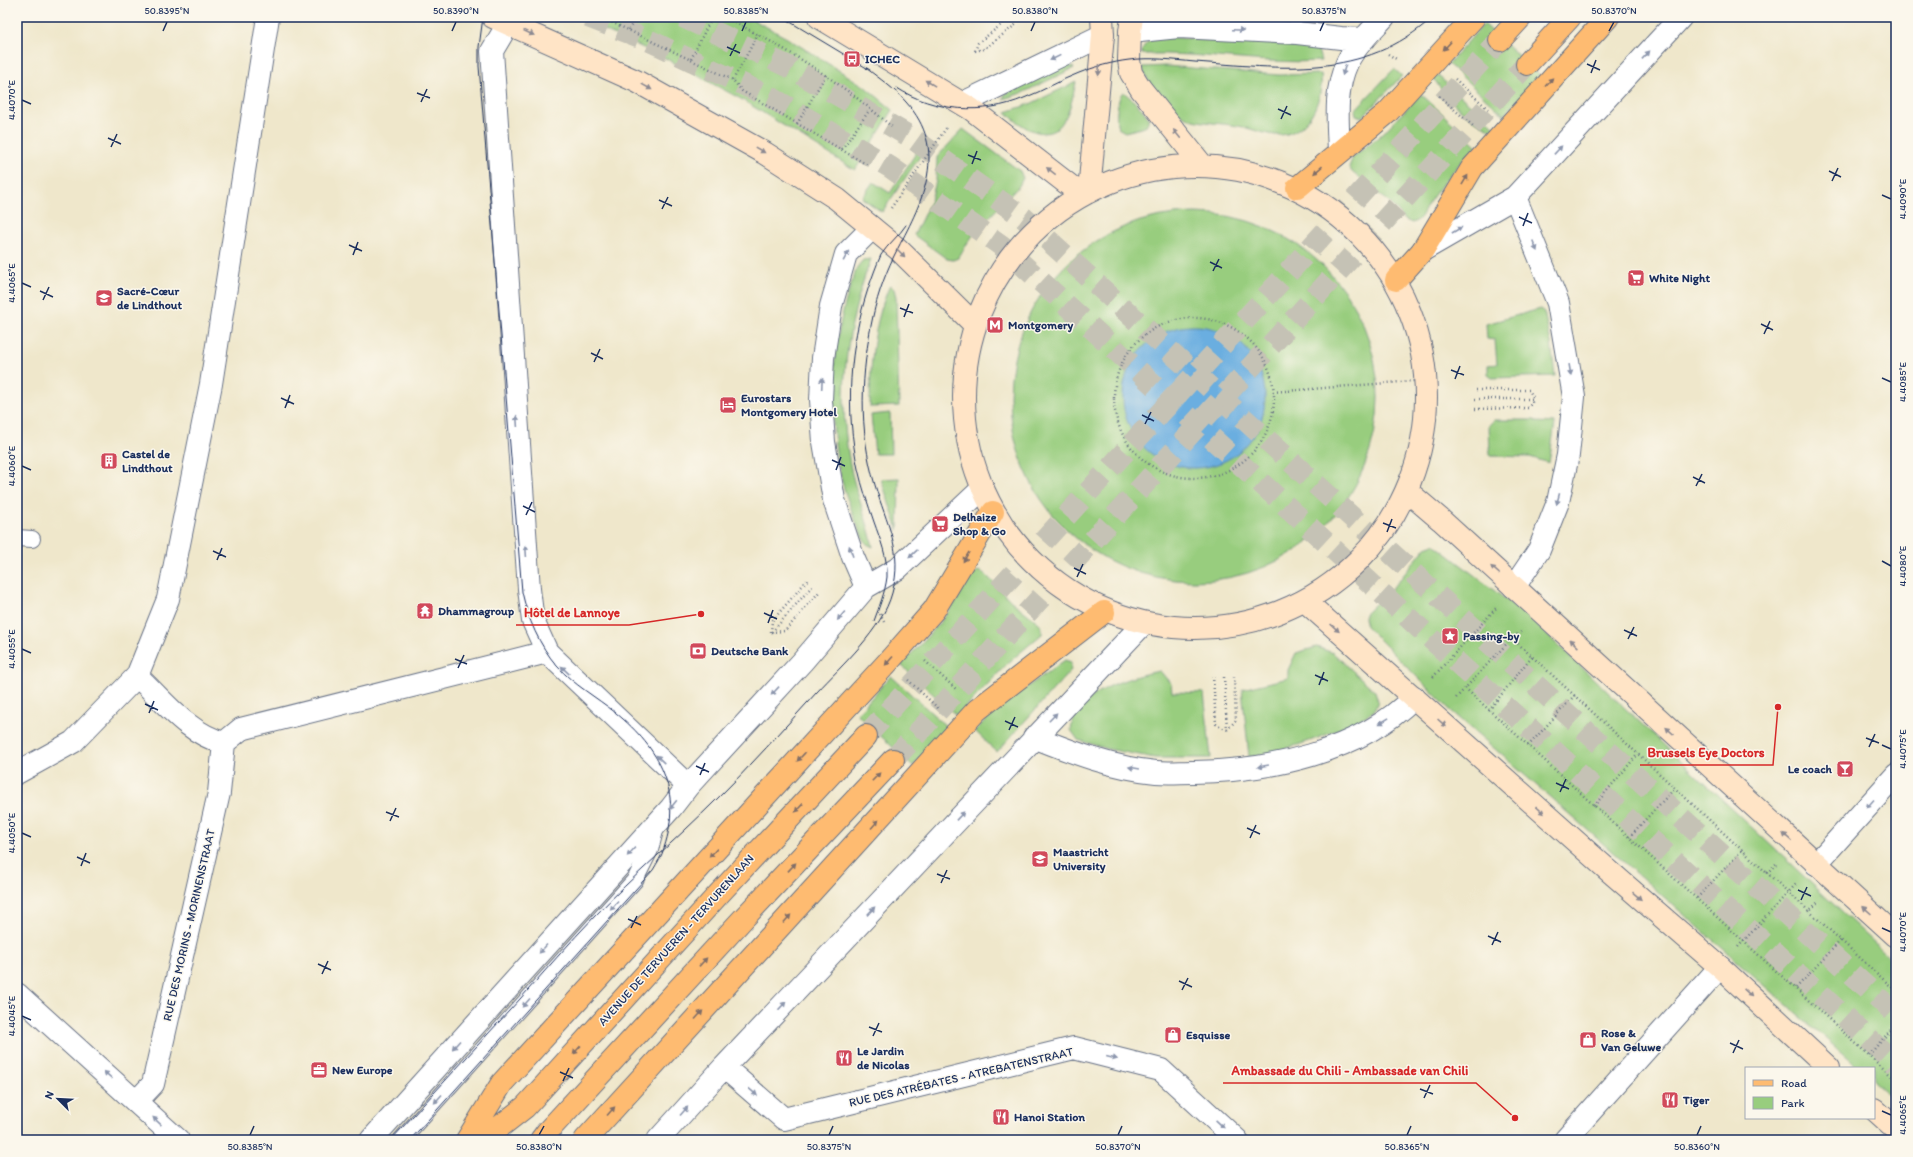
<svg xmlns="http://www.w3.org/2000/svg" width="1913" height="1157" font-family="Itim,sans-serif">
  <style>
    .green { fill: #98cd7e; stroke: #5a7e6e }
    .water { fill: #6aaee0; stroke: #426e9f }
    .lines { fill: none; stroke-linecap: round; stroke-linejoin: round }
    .primary-tunnel { stroke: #c5c2b5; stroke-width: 22; stroke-dasharray: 22 11; stroke-linecap: butt }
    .highway-tunnel { stroke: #c5c2b5; stroke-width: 22; stroke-dasharray: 22 11; stroke-linecap: butt }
    .lane-casing { stroke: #656f84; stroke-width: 18 }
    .street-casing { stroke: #656f84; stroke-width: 24 }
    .secondary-casing { stroke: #656f84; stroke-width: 24 }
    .primary-casing { stroke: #656f84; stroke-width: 24 }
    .highway-casing { stroke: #656f84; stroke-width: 24 }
    .path { stroke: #656f84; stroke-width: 2.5; stroke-dasharray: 1 3; stroke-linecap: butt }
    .lane { stroke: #fff; stroke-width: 16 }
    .street { stroke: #fff; stroke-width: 22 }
    .secondary { stroke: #ffe4c6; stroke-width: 22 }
    .primary { stroke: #febb71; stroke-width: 22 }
    .highway { stroke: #febb71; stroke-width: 22 }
    .tram { stroke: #1b2f5e; stroke-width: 1 }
    .oneway { fill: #8d97ae }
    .oneway2 { fill: #8d8a92 }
    .oneway3 { fill: #816e67 }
    .ticks { fill: none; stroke: #1b2f5e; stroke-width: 1.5 }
    .labels { text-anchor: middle; stroke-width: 3; stroke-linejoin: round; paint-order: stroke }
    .poi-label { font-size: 12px; font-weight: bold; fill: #1b2f5e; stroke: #fbf7ec; text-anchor: start }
    .street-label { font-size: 12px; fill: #1b2f5e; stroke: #fbf7ec }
    .leader { fill: none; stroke: #d62828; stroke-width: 1.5 }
    .callout-dot { fill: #d62828; stroke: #fbf7ec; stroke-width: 1.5 }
    .callout-label { font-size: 13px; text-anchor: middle; font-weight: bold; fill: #d62828; stroke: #fbf7ec; stroke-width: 3; stroke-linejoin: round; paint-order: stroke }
    .neatline { fill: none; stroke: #1b2f5e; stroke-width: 1.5 }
    .ticks-label { font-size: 10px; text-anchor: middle; fill: #1b2f5e }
  </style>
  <rect width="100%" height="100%" fill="#fbf7ec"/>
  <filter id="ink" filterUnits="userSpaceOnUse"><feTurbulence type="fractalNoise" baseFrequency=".025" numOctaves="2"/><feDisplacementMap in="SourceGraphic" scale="8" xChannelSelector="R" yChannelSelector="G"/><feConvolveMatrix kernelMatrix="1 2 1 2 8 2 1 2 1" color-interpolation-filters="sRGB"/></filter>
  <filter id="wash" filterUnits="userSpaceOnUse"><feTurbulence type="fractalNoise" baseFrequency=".012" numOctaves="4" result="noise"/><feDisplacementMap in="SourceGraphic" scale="16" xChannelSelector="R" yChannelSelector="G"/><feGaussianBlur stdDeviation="0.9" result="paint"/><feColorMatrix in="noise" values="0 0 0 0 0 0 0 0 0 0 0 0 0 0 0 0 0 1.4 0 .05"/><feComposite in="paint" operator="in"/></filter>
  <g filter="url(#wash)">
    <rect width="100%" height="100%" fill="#efe7cb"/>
    <path class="green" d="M576,17H748L787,38L864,86L893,110L855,170L741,99L663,57Z
      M1484,24L1540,75L1504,115L1448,64Z
      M1158,37L1310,44L1318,50L1321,61C1261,65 1202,52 1142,54C1142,44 1150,39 1158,37Z
      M1068,64L1074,68L1022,93L1003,99L1005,94Z
      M1166,66L1279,75L1321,74C1324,100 1307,137 1276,135C1263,134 1250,128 1238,126C1201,120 1187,127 1159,95C1151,86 1146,79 1142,67Z
      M1394,69L1402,76L1363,116L1361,117L1356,115L1355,110Z
      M1437,75L1495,127L1492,130C1469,120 1447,100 1434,79Z
      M1076,82C1073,95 1071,109 1064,120C1049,146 1021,127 1006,112L1030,104Z
      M1123,92C1127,94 1147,113 1148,118C1149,121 1147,124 1145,127L1125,132L1118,128C1115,122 1117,97 1123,92Z
      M1421,94L1477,146C1459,163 1442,183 1428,204C1423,212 1422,220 1412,223L1405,220L1391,204L1352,172L1349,167L1353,157L1381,135Z
      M963,129L1020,171L1023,178L1019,186L975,232L958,258L953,260L947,259L914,235L931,200L936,181L937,157Z
      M918,150H920L921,155L882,212L862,198L873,182L890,193Z
      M1010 397a184 184 0 1 1 368 0a184 184 0 1 1-368 0Z
      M871,259C845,328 836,401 852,474C858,498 868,522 873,547L867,544L863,539C852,512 841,486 837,458C827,399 834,321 858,266L863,260Z
      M890,285L894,289L896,297L899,406L870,407C870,366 873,323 890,285Z
      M1540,309L1544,312L1551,343L1555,376L1492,378L1488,375V365L1497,364L1495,340L1487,339L1486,324Z
      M890,413L891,454H875L871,415Z
      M1494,420H1535L1536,422L1555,423L1549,463L1530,457L1490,456L1489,425Z
      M899,478L898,530L881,479Z
      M1434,544L1527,616L1896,963V1101L1874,1081V1068H1859L1447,707L1366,626L1364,618L1365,614L1398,582L1426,547Z
      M978,571L985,574L1011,601L1039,623L1042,628V634L1008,663L957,716L901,665C920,644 941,624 956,601C962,592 968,576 978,571Z
      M1317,647L1333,653L1375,691L1378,701L1374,711C1341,732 1287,751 1249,757L1242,689L1288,678V670L1296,653Z
      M1065,660L1071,662V670L997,752L975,731L996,709Z
      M1160,671L1171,684L1172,692L1204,693L1211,758H1155L1108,749L1078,740L1071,730C1074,693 1130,676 1160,671Z
      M891,676L948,728L913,766L857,714Z"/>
    <path class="water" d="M1123 397a71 71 0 1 1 142 0a71 71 0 1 1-142 0Z"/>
  </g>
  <g filter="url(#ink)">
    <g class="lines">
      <path class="primary-tunnel" d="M588,17L650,41L772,98L890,167L1002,246L1896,1064
        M683,17L789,67L909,136L1024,218L1896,1014"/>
      <path class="highway-tunnel" d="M866,736L1500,40
        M893,760L1527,64"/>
      <g class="lane-casing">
        <path id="lane" d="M17,538L32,539
          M401,1140L635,880L650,850L656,827"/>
      </g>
      <g class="street-casing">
        <path id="street" d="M508,24L492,51L529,589L533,621L547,652L688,786
          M1130,32L1179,27L1297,33L1341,38L1364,39
          M963,103L1103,35
          M1339,152C1338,123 1334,91 1347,63C1354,47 1372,30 1384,17
          M1423,250L1515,197L1681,17
          M866,587L853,557L834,500L824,442L821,400L823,358L831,306L846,254L872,228
          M1514,587L1539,550L1558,502L1568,455L1574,397L1558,303L1515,197
          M137,676C164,701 187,733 224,743L241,729L547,652
          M1034,737C1074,753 1113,768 1156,772C1168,773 1181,772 1193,772C1268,771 1359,753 1414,697
          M17,773L73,742L137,676L168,599L211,384L268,17
          M1816,864L1896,775
          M17,994L178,1140
          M724,1067L784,1119L1074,1048L1161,1070L1237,1140
          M137,1101L153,1084L219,793L224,743
          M371,1140L671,808L688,786L802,662L866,587L897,569L982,489
          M658,1140L724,1067L1143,624
          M1565,1140L1720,967"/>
      </g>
      <g class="secondary-casing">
        <path id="secondary" d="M493,17L636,81L765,153L837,199L898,249L974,324
          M819,17L971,109L1082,195
          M1132,17L1130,32L1129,60L1131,73L1141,89L1202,165
          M964 397a231 231 0 1 1 462 0a231 231 0 1 1-462 0Z
          M1089,192L1103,35L1102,17
          M1408,492L1441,520L1896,936
          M1306,602L1608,870L1720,967L1829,1068
          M1874,1109L1896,1129"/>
      </g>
      <g class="primary-casing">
        <path id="primary" d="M1297,188L1387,113L1474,17
          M1396,280L1423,250L1472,168L1608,17"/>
      </g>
      <g class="highway-casing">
        <path id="highway" d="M1500,40L1521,17
          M1527,64L1570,17
          M467,1140L502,1083L888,662L934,610L993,512
          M483,1140L525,1107L717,896L866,736
          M541,1140L547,1132L741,921L893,760
          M585,1140L977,710L1104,612"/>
      </g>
      <path class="path" d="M601,17L733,80L742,91L869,166
        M724,17C785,47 843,83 893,128
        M629,30L635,17
        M975,51L984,49L1018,23
        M975,51L978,43L1011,17
        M1388,54L1398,60
        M691,59L712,17
        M1455,79L1488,109
        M733,80L758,34
        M1439,96L1473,126
        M797,124L826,75
        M842,149L871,108
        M891,208L947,127
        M1114 398a80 80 0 1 1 160 0a80 80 0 1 1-160 0Z
        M1476,390H1529L1534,399
        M1273,392L1425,380
        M1475,399H1534
        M1475,409L1528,408L1534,399
        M880,614L885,624
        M771,632L772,621L809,578
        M771,632L785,631L820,591
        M772,632L814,584
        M1512,638L1767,873
        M925,661L957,690
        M1213,676L1216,724L1227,730
        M1224,677L1227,729
        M1433,677L1497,607
        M908,680L939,709
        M1465,688L1896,1080
        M1456,698L1512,638L1521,632
        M1489,710L1532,656
        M1227,730L1236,720L1234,677
        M1528,746L1575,695
        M1594,806L1638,754
        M1629,837L1675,788
        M1776,864L1767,873L1809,911L1818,902
        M1697,898L1742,850
        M1809,911L1896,991
        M1738,947L1797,883
        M1796,988L1841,940
        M1869,1055L1896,1024"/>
      <use href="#lane" class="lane"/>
      <use href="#street" class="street"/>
      <use href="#secondary" class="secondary"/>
      <use href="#primary" class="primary"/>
      <use href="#highway" class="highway"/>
      <path class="tram" d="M782,17L870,70
        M897,88C934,112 984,115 1024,98C1043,91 1060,80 1079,73C1094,67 1113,62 1129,60C1150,57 1173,60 1195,62C1281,68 1363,81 1433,17
        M874,621C879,607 885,593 887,577C888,558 880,539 874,522C868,504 862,487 858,469C845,410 849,347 868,289C872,278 876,266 881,255C888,244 899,236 906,225
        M391,1140C434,1093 477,1046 520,999C545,971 569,943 595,916C633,876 675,841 714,802C750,767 783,729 817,692C843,664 882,630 892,593C904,551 886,523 875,485C858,429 861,372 873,316C878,293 887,269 898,248C923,200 949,150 906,102C895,89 880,79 866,68
        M410,1140L653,870C657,863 662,856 664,848C683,792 660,749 616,713C596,697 574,685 557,666C539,645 528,619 522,592L479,66V47L483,17"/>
    </g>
    <defs><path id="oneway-solid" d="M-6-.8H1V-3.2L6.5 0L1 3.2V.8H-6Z"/></defs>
    <g class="oneway">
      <use href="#oneway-solid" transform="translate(1238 30) rotate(3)"/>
      <use href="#oneway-solid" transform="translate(1646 55) rotate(-47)"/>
      <use href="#oneway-solid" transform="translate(1055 58) rotate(154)"/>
      <use href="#oneway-solid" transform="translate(1344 70) rotate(107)"/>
      <use href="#oneway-solid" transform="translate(1558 150) rotate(-47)"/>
      <use href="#oneway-solid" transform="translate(1457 230) rotate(-30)"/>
      <use href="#oneway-solid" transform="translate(1535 246) rotate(68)"/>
      <use href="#oneway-solid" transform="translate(846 256) rotate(-62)"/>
      <use href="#oneway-solid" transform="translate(1570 370) rotate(81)"/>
      <use href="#oneway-solid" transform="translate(822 383) rotate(-87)"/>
      <use href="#oneway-solid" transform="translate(517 421) rotate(-94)"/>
      <use href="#oneway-solid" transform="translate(1558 499) rotate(105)"/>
      <use href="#oneway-solid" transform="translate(526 551) rotate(-94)"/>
      <use href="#oneway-solid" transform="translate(851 551) rotate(-109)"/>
      <use href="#oneway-solid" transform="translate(913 554) rotate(137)"/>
      <use href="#oneway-solid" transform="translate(841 616) rotate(130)"/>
      <use href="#oneway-solid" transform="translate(565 670) rotate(-136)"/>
      <use href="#oneway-solid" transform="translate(775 691) rotate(133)"/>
      <use href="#oneway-solid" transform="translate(1053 717) rotate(-46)"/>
      <use href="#oneway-solid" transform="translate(1384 721) rotate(149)"/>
      <use href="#oneway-solid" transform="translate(660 759) rotate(-136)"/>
      <use href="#oneway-solid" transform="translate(1263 766) rotate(170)"/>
      <use href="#oneway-solid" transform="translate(1134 768) rotate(-170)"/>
      <use href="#oneway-solid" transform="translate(1870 804) rotate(132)"/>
      <use href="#oneway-solid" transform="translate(673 805) rotate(129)"/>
      <use href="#oneway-solid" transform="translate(960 816) rotate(-47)"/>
      <use href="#oneway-solid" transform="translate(631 852) rotate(132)"/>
      <use href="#oneway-solid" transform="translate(614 906) rotate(132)"/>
      <use href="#oneway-solid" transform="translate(871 911) rotate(-47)"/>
      <use href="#oneway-solid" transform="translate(543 949) rotate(132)"/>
      <use href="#oneway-solid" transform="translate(526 1003) rotate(132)"/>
      <use href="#oneway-solid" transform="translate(782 1006) rotate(-47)"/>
      <use href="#oneway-solid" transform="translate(456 1045) rotate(132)"/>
      <use href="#oneway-solid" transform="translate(1112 1058) rotate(14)"/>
      <use href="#oneway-solid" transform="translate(108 1075) rotate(-138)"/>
      <use href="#oneway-solid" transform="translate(753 1092) rotate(41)"/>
      <use href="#oneway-solid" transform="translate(438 1099) rotate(132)"/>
      <use href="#oneway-solid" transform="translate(684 1111) rotate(-48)"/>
      <use href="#oneway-solid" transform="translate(157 1121) rotate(-137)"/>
      <use href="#oneway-solid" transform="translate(1220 1124) rotate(43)"/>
    </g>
    <g class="oneway2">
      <use href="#oneway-solid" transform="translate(529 33) rotate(24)"/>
      <use href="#oneway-solid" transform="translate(1099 70) rotate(95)"/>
      <use href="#oneway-solid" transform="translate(930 83) rotate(-149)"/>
      <use href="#oneway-solid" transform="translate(647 87) rotate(29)"/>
      <use href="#oneway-solid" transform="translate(1177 134) rotate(-129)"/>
      <use href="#oneway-solid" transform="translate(760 150) rotate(29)"/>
      <use href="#oneway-solid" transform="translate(1051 171) rotate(-142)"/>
      <use href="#oneway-solid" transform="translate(901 253) rotate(45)"/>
      <use href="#oneway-solid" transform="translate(1495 570) rotate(-138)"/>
      <use href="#oneway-solid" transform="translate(1335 628) rotate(42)"/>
      <use href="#oneway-solid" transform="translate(1574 643) rotate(-137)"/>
      <use href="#oneway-solid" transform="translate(1442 723) rotate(42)"/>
      <use href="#oneway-solid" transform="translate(1670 731) rotate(-138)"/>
      <use href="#oneway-solid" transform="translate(1540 810) rotate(42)"/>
      <use href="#oneway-solid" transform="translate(1787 837) rotate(-138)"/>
      <use href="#oneway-solid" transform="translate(1637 896) rotate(41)"/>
      <use href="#oneway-solid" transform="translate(1867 910) rotate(-138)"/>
      <use href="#oneway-solid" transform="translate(1748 993) rotate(43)"/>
    </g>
    <g class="oneway3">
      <use href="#oneway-solid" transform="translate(1447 46) rotate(133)"/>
      <use href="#oneway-solid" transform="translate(1549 82) rotate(-48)"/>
      <use href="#oneway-solid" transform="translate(1318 170) rotate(139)"/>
      <use href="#oneway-solid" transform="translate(1465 180) rotate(-59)"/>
      <use href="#oneway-solid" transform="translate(966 557) rotate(121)"/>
      <use href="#oneway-solid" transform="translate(889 661) rotate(132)"/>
      <use href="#oneway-solid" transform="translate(801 757) rotate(133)"/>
      <use href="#oneway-solid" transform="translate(876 777) rotate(-46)"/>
      <use href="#oneway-solid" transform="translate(799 808) rotate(133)"/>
      <use href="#oneway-solid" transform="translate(875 824) rotate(-48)"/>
      <use href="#oneway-solid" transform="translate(713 853) rotate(133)"/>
      <use href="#oneway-solid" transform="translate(792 867) rotate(-47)"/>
      <use href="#oneway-solid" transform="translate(787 919) rotate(-48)"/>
      <use href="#oneway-solid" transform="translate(703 962) rotate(-47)"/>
      <use href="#oneway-solid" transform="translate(699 1015) rotate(-48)"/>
      <use href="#oneway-solid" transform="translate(577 1050) rotate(132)"/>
      <use href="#oneway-solid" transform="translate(611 1111) rotate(-48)"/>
    </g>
  </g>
  <path class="ticks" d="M163,31L167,22M452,31L456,22M742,31L746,22M1031,31L1035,22M1320,31L1324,22M1609,31L1614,22M727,47L740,53M730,56L736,44M1587,64L1600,70M1591,73L1596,60M417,93L430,98M22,100L31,104M421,102L427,89M1278,109L1291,115M1281,119L1287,106M108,138L121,144M111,147L117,134M968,155L981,160M972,164L977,151M1829,171L1841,177M1832,181L1838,168M1882,195L1891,199M659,200L672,206M662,209L668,197M1519,217L1532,223M1523,226L1528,213M349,245L362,251M353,255L358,242M1210,262L1222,268M1213,271L1219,259M22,283L31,287M40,291L53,297M43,300L49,287M900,308L913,313M904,317L909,304M1761,324L1773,330M1764,334L1770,321M591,353L603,359M594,362L600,349M1451,370L1464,375M1882,378L1891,382M1455,379L1460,366M281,398L294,404M285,408L290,395M1142,415L1154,421M1145,424L1151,412M832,460L845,466M22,466L31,470M836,470L841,457M1693,477L1705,483M1696,486L1702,474M523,506L535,512M526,515L532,502M1383,523L1396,528M1387,532L1392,519M213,551L226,557M217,560L222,548M1882,561L1891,566M1074,568L1086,574M1077,577L1083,564M764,613L777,619M768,623L773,610M1624,630L1637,636M1628,639L1634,627M22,649L31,653M455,659L467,664M458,668L464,655M1315,675L1328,681M1319,685L1324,672M145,704L158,710M149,713L154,701M1005,721L1018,727M1009,730L1015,717M1866,738L1879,743M1882,745L1891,749M1869,747L1875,734M696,766L709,772M700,775L705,763M1556,783L1569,789M1560,792L1566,779M386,812L399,817M390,821L396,808M1247,828L1260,834M22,833L31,837M1250,838L1256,825M77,857L90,863M81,866L86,853M937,874L950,879M941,883L947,870M1798,890L1811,896M1801,900L1807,887M628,919L641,925M631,928L637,916M1882,928L1891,932M1488,936L1501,942M1492,945L1498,932M318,964L331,970M322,974L328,961M1179,981L1192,987M1182,990L1188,978M22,1016L31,1020M869,1027L882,1032M873,1036L879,1023M1730,1043L1743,1049M1733,1053L1739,1040M560,1072L573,1078M563,1081L569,1068M1420,1089L1433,1094M1424,1098L1430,1085M1882,1111L1891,1115M250,1135L254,1126M539,1135L544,1126M829,1135L833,1126M1118,1135L1122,1126M1407,1135L1411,1126M1697,1135L1701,1126"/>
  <defs>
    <g id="bus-square" transform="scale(0.9)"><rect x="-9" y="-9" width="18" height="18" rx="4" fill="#d1495b" stroke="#fbf7ec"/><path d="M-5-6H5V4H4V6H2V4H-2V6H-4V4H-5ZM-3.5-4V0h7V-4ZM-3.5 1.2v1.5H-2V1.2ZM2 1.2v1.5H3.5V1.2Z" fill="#fff"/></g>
    <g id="supermarket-square" transform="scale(0.9)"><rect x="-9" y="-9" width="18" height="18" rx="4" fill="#d1495b" stroke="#fbf7ec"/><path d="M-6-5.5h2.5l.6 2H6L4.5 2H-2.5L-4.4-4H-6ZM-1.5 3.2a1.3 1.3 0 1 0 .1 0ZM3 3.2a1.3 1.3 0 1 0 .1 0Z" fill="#fff"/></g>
    <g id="school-square" transform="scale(0.9)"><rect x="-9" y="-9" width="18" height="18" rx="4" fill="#d1495b" stroke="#fbf7ec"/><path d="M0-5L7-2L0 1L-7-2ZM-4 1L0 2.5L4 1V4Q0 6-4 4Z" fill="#fff"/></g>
    <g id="metro-square" transform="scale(0.9)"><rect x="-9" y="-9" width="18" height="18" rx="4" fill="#d1495b" stroke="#fbf7ec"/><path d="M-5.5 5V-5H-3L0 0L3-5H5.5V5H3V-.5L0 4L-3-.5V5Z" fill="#fff"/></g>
    <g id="hotel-square" transform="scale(0.9)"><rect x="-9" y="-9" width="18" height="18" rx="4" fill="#d1495b" stroke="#fbf7ec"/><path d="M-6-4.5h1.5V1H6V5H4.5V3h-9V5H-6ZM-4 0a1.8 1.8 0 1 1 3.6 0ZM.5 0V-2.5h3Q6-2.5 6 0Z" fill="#fff"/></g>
    <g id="building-square" transform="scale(0.9)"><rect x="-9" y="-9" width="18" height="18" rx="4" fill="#d1495b" stroke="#fbf7ec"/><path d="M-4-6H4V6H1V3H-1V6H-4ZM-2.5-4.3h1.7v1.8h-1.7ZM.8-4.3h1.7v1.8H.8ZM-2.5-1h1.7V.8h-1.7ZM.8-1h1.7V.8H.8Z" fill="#fff"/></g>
    <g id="temple-square" transform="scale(0.9)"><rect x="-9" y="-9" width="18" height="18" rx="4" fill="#d1495b" stroke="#fbf7ec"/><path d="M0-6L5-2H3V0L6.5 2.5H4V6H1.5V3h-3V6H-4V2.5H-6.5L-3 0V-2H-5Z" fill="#fff"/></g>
    <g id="sight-square" transform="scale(0.9)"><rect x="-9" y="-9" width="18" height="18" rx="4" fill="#d1495b" stroke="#fbf7ec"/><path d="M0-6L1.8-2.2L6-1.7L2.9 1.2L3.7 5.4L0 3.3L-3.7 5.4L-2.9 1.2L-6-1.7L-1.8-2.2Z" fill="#fff"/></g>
    <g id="bank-square" transform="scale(0.9)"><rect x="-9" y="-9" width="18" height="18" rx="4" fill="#d1495b" stroke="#fbf7ec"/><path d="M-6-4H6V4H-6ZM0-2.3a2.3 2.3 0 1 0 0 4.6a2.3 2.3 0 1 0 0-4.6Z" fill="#fff"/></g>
    <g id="bar-square" transform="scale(0.9)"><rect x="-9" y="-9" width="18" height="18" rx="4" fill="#d1495b" stroke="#fbf7ec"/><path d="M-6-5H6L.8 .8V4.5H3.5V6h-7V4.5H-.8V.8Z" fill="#fff"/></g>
    <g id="university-square" transform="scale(0.9)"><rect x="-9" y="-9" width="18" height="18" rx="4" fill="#d1495b" stroke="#fbf7ec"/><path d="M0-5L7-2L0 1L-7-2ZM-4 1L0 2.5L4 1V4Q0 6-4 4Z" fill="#fff"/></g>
    <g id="shop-square" transform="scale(0.9)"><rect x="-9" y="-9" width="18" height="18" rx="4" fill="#d1495b" stroke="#fbf7ec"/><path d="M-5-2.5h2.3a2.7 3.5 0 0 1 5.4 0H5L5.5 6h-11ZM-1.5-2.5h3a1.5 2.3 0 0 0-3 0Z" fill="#fff"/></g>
    <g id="restaurant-square" transform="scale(0.9)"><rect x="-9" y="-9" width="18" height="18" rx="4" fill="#d1495b" stroke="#fbf7ec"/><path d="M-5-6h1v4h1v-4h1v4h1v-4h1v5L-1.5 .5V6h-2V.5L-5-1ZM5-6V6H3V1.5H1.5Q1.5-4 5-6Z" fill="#fff"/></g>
    <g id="office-square" transform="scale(0.9)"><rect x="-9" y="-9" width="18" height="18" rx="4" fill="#d1495b" stroke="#fbf7ec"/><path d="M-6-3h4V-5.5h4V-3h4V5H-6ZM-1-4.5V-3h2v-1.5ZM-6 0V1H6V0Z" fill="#fff"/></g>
  </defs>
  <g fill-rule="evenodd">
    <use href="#bus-square" x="852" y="59"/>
    <use href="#supermarket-square" x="1636" y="278"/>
    <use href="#school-square" x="104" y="298"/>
    <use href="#metro-square" x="995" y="325"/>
    <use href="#hotel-square" x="728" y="405"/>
    <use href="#building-square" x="109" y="461"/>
    <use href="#supermarket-square" x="940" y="524"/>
    <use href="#temple-square" x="425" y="611"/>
    <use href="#sight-square" x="1450" y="636"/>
    <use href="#bank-square" x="698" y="651"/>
    <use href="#bar-square" x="1845" y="769"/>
    <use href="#university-square" x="1040" y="859"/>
    <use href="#shop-square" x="1173" y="1035"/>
    <use href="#shop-square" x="1588" y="1040"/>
    <use href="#restaurant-square" x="844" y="1058"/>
    <use href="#office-square" x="319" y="1070"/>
    <use href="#restaurant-square" x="1670" y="1100"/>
    <use href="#restaurant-square" x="1001" y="1117"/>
  </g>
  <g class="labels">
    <g class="poi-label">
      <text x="865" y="63">ICHEC</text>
      <text x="1649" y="282">White Night</text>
      <text x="117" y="295">Sacré-Cœur<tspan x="117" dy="14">de Lindthout</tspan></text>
      <text x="1008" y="329">Montgomery</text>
      <text x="741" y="402">Eurostars<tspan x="741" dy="14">Montgomery Hotel</tspan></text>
      <text x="122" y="458">Castel de<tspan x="122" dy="14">Lindthout</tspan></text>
      <text x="953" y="521">Delhaize<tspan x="953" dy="14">Shop &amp; Go</tspan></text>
      <text x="438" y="615">Dhammagroup</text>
      <text x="1463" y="640">Passing-by</text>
      <text x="711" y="655">Deutsche Bank</text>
      <text x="1832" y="773" text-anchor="end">Le coach</text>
      <text x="1053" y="856">Maastricht<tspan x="1053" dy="14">University</tspan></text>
      <text x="1601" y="1037">Rose &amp;<tspan x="1601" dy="14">Van Geluwe</tspan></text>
      <text x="1186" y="1039">Esquisse</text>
      <text x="857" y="1055">Le Jardin<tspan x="857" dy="14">de Nicolas</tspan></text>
      <text x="332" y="1074">New Europe</text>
      <text x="1683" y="1104">Tiger</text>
      <text x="1014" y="1121">Hanoi Station</text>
    </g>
    <g class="street-label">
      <text transform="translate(189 925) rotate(-77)" y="4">RUE DES MORINS - MORINENSTRAAT</text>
      <text transform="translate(676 940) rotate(-48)" y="4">AVENUE DE TERVUEREN - TERVURENLAAN</text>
      <text transform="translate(961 1077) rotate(-13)" y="4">RUE DES ATRÉBATES - ATREBATENSTRAAT</text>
    </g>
  </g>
  <path class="leader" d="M701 614L629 625H516M1778 707L1773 765H1640M1515 1118L1476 1083H1223"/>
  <g class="callout-dot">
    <circle cx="701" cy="614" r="4"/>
    <circle cx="1778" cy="707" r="4"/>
    <circle cx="1515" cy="1118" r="4"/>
  </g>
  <g class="callout-label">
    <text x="572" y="617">Hôtel de Lannoye</text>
    <text x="1706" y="757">Brussels Eye Doctors</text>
    <text x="1350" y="1075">Ambassade du Chili - Ambassade van Chili</text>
  </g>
  <rect width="1913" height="1157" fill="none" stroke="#fbf7ec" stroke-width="44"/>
  <rect x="1745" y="1067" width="130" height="52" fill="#fbf7ec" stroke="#a1a7b3"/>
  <rect x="1753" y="1080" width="20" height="6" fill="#febb71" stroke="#a1a7b3"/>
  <text x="1781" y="1087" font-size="12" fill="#1b2f5e">Road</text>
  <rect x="1753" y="1097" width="20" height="12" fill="#98cd7e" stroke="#a1a7b3"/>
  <text x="1781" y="1107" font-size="12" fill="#1b2f5e">Park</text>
  <g transform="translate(58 1099) rotate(294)" stroke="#fbf7ec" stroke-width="3" paint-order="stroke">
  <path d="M0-3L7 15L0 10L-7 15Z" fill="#1b2f5e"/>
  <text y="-6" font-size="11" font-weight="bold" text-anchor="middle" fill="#1b2f5e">N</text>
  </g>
  <rect x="22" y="22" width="1869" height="1113" class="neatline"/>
  <g class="ticks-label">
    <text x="167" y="14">50.8395°N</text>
    <text x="456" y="14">50.8390°N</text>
    <text x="746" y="14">50.8385°N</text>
    <text x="1035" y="14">50.8380°N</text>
    <text x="1324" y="14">50.8375°N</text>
    <text x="1614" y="14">50.8370°N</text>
    <text transform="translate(11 100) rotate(-90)" y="4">4.4070°E</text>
    <text transform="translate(1902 199) rotate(-90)" y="4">4.4090°E</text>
    <text transform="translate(11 283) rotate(-90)" y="4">4.4065°E</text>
    <text transform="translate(1902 382) rotate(-90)" y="4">4.4085°E</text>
    <text transform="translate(11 466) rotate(-90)" y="4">4.4060°E</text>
    <text transform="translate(1902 566) rotate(-90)" y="4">4.4080°E</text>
    <text transform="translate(11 649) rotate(-90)" y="4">4.4055°E</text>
    <text transform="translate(1902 749) rotate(-90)" y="4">4.4075°E</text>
    <text transform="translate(11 833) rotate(-90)" y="4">4.4050°E</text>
    <text transform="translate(1902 932) rotate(-90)" y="4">4.4070°E</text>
    <text transform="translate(11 1016) rotate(-90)" y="4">4.4045°E</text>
    <text transform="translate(1902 1115) rotate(-90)" y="4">4.4065°E</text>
    <text x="250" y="1150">50.8385°N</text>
    <text x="539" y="1150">50.8380°N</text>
    <text x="829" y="1150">50.8375°N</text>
    <text x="1118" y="1150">50.8370°N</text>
    <text x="1407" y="1150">50.8365°N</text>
    <text x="1697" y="1150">50.8360°N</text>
  </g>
</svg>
